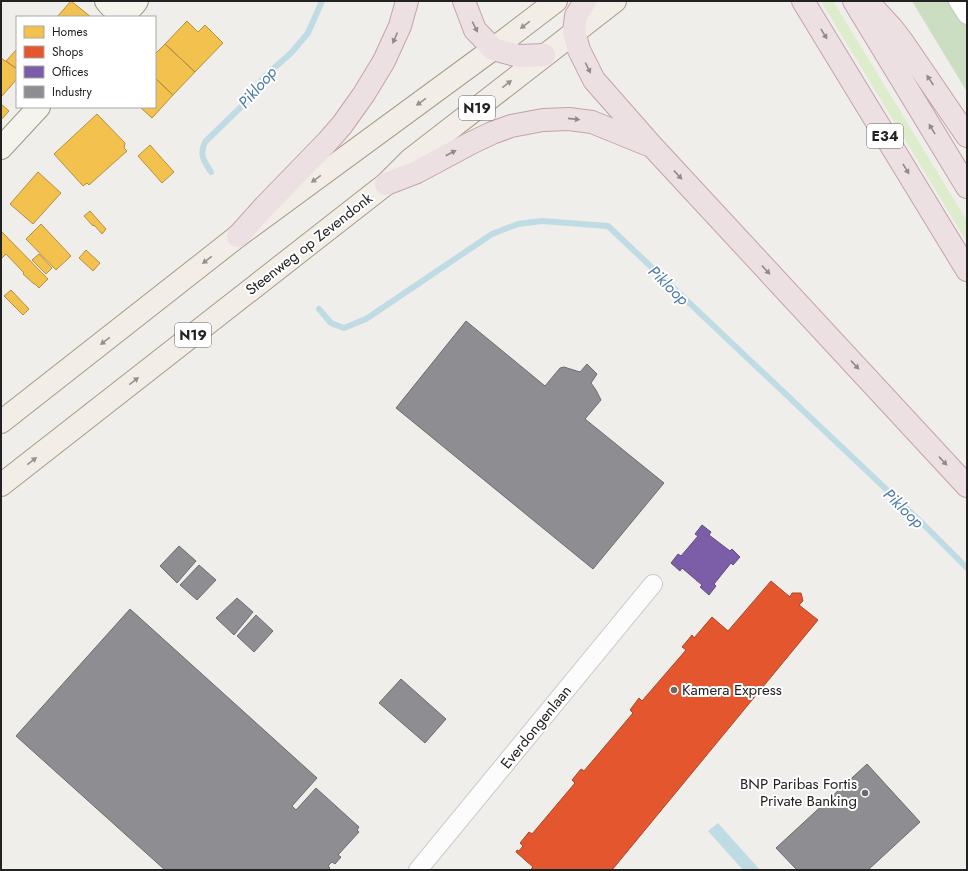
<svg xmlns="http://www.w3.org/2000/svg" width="968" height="871" font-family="Jost,sans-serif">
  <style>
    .grass { fill: #ddeccb }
    .forest { fill: #cbdec1 }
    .water { fill: #bfdbe3 }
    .homes { fill: #f2c14e; stroke: #b49141 }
    .shops { fill: #e4572e; stroke: #aa472a }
    .offices { fill: #7b5ea7; stroke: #604c7f }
    .industry { fill: #8d8d92; stroke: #6d6d70 }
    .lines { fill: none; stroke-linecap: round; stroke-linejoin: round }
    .stream { stroke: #bfdbe3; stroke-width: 6 }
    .street-casing { stroke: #c9c8c7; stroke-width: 20 }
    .secondary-casing { stroke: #999a82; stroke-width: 24 }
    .primary-casing { stroke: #a79c86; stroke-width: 24 }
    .highway-casing { stroke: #c5a2ac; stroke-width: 24 }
    .street { stroke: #fdfcfc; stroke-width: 18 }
    .secondary { stroke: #f4f4ed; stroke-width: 22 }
    .primary { stroke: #f3ede7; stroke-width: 22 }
    .highway { stroke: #ece0e2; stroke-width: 22 }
    .oneway { fill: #95928e }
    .oneway2 { fill: #918a8c }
    .poi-dot { fill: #6a6968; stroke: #fff; stroke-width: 1.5 }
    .labels { text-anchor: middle; stroke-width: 4; stroke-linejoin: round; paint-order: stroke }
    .shield { fill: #fff; stroke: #646464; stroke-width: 1 }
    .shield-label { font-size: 14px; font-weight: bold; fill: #222 }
    .street-label { font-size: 15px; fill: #222; stroke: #fff }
    .poi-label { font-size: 15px; fill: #222; stroke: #fff; text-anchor: start }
    .water-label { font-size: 16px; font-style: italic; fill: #4a7aab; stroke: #fff }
  </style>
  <rect width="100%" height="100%" fill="#f0eeeb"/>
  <path class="grass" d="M821,1H833L967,221V242Z"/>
  <path class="forest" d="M912,1H951L967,26V92Z"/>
  <path class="water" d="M718,823L760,870H743L708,831Z"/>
  <path class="homes" d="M71,1L91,17H57Z
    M187,21L198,32L205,25L223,43L195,72L165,44Z
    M165,44L195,72L173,95L155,78V54Z
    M17,49V69L6,61Z
    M1,58L17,69V79L1,97Z
    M155,78L173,95L152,118L140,107H155Z
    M1,104L9,111L1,120Z
    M97,114L125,143L124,148L127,151L89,185L87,183L83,186L54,154Z
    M150,145L174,172L162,183L138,156Z
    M38,172L61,193L33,224L10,204Z
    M90,211L106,229L102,234L94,225L93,226L84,216Z
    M41,224L71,256L56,270L26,239Z
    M1,231L48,279L39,288L35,284H34L23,274L24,273L6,254L1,259Z
    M86,250L100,263L93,271L79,258Z
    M39,254L52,268L46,274L32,260Z
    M11,290L29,309L23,315L4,296Z"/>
  <path class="shops" d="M771,581L790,597L792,593H801L803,601L799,605L818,620L612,870H530L533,867L516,852L517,850L519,851L523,846L520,843L529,832L532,834L575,783L572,780L581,769L584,771L633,713L630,710L639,698L642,701L686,650L682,647L692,635L694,638L712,617L728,631Z"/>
  <path class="offices" d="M702,525L711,532L709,535L730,551L732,549L740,557L733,565L731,563L714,584L716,586L709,595L700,587L702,585L682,568L680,571L671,563L678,554L681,556L698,536L695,534Z"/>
  <path class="industry" d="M466,321L545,386L560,368L564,367L580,372L587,364L597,374L591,383L596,390L601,400L585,419L664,483L593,569L396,408Z
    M179,546L196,561L177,583L160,566Z
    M199,565L216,580L197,600L180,585Z
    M237,598L253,612L234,635L216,618Z
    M130,609L317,778L292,806L296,810L316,788L359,827L357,830L359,832L338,855L341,857L335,864L332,862L328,866L330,868L328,870H165L16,736Z
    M256,615L273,631L254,652L237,636Z
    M401,679L446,719L425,743L379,703Z
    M867,764L920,822L868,870H797L776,848Z"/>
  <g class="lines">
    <path class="stream" d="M211,172C204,161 199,155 205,142L244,104L265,76L291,53L308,33L322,1
      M319,309L331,323L344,328L366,319L492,234L518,224L542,221L608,226L924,525L967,568"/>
    <g class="street-casing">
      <path id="street" d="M958,1L967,15
        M418,870L653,584"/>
    </g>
    <g class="secondary-casing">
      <path id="secondary" d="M106,1C115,14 129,14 137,1
        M1,148L39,107"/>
    </g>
    <g class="primary-casing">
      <path id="primary" d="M1,422L238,236L493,49L556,1
        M1,485L386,184L410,160L615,1"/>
    </g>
    <g class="highway-casing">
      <path id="highway" d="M464,1L475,30L481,36L493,49L519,56L544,55
        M585,1L576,16L574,32L579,50L594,80L652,146L967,486
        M803,1L967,270
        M854,1L967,187
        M867,1L892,28L902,41L967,136
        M386,184L417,172L471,143L492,133L511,126L543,120L569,119L592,122L646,144
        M238,236L265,206L328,141L342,125L364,94L384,61L400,26L407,1"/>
    </g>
    <use href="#street" class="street"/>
    <use href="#secondary" class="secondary"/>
    <use href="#primary" class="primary"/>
    <use href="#highway" class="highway"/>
  </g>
  <defs><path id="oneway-solid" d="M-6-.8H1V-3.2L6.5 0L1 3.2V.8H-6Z"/></defs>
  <g class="oneway">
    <use href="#oneway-solid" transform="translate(525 25) rotate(143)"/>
    <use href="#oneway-solid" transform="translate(507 84) rotate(-38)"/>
    <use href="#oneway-solid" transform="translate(421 102) rotate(144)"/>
    <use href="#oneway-solid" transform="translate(316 179) rotate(144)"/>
    <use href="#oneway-solid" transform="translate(207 260) rotate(142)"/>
    <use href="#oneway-solid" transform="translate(105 341) rotate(142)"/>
    <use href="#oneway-solid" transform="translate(134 381) rotate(-38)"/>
    <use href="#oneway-solid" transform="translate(32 461) rotate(-38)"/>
  </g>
  <g class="oneway2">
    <use href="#oneway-solid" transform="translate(475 27) rotate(63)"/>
    <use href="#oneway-solid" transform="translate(824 34) rotate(59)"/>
    <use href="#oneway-solid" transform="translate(395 38) rotate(114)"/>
    <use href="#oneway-solid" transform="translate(588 68) rotate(63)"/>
    <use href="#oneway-solid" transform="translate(930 80) rotate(-124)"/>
    <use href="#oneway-solid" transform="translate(574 119) rotate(6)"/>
    <use href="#oneway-solid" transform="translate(932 129) rotate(-121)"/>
    <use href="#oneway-solid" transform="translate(451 153) rotate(-28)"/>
    <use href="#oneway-solid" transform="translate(906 169) rotate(59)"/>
    <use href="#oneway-solid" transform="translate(678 175) rotate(47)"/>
    <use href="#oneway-solid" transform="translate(766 270) rotate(47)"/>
    <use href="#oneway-solid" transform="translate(855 365) rotate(47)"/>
    <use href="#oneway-solid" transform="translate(943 461) rotate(47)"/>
  </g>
  <g class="poi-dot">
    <circle cx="674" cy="690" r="4"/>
    <circle cx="865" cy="793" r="4"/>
  </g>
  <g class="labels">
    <g class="shield">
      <rect x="459" y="96" width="36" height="24" rx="3"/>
      <rect x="867" y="124" width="36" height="24" rx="3"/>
      <rect x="175" y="323" width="36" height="24" rx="3"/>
    </g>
    <g class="shield-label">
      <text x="477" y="113">N19</text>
      <text x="885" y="141">E34</text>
      <text x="193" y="340">N19</text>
    </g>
    <g class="street-label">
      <text transform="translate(309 244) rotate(-38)" y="5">Steenweg op Zevendonk</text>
      <text transform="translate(536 727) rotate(-51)" y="5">Everdongenlaan</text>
    </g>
    <g class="poi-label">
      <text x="682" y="695">Kamera Express</text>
      <text x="857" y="789" text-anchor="end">BNP Paribas Fortis<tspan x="857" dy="17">Private Banking</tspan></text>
    </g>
    <g class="water-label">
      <text transform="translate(257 87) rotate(-49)" y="6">Pikloop</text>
      <text transform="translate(669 285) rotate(44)" y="6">Pikloop</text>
      <text transform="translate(904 508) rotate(44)" y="6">Pikloop</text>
    </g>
  </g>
  <rect width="968" height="871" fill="none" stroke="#222222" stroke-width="4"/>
  <rect x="16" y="16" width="140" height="92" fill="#ffffff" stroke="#a7a7a7"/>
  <rect x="24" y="26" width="20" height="12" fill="#f2c14e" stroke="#a7a7a7"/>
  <text x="52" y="36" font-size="12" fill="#222222">Homes</text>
  <rect x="24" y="46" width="20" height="12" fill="#e4572e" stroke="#a7a7a7"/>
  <text x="52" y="56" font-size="12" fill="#222222">Shops</text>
  <rect x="24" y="66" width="20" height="12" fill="#7b5ea7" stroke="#a7a7a7"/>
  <text x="52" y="76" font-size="12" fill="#222222">Offices</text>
  <rect x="24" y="86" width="20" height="12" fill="#8d8d92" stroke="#a7a7a7"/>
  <text x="52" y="96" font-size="12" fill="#222222">Industry</text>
</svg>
